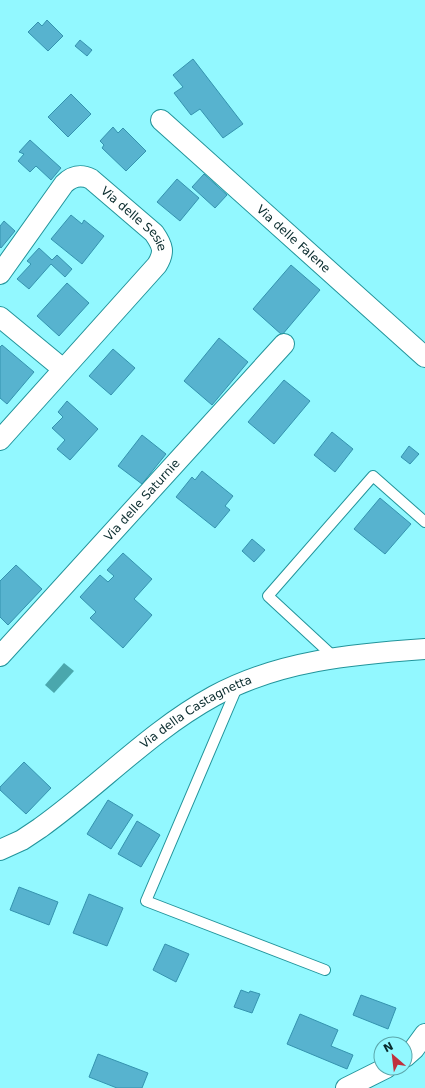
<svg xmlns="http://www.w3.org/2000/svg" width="425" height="1088" font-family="'DejaVu Sans',sans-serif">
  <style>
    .water { fill: #4aa7ad }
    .building { fill: #57b3cf; stroke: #3493af }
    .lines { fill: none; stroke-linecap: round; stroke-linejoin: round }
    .service-casing { stroke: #22949b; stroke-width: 12 }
    .minor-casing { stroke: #22949b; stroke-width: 22 }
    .service { stroke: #fff; stroke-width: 10 }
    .minor { stroke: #fff; stroke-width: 20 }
    .labels { text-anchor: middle; stroke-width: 4; stroke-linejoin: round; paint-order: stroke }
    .street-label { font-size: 12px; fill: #082a2c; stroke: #92f8ff }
  </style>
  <rect width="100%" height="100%" fill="#92f8ff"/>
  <path class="water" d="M64,663L74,671L54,693L45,685Z"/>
  <path class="building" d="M47,20L63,36L48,51L28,32L38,22L42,26Z
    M80,40L92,50L87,56L75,46Z
    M193,59L243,124L223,138L200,109L191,115L174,93L183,87L173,75Z
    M71,94L91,114L68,137L48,117Z
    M113,127L118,133L123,128L146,151L126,171L102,148L104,145L100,141Z
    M30,140L61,168L51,180L36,166L30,172L18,161L24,154L19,152Z
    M204,174L227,195L215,208L192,187Z
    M177,179L199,198L180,221L157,202Z
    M71,215L82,224L84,220L104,236L82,264L51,239Z
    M4,221L15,231L1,248L0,247V226Z
    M39,248L52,260L57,255L72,269L65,277L51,264L29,289L17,279L31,264L27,261Z
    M291,265L320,290L282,335L253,309Z
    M67,283L89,303L59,336L37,316Z
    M219,338L248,362L212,405L184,381Z
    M2,345L34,372L7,404L0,398V347Z
    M113,349L135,368L111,395L89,376Z
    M284,380L310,401L274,444L248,422Z
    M67,401L98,429L70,460L57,449L65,440L52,428L63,417L58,412Z
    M332,432L353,449L335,472L314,455Z
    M142,435L166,454L142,484L118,466Z
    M409,446L419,454L410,464L401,457Z
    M202,471L233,496L225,506L230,510L215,528L176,497L192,477L195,480Z
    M380,498L411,524L385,554L354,529Z
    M252,539L265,550L254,562L242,551Z
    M123,553L152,579L134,599L152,615L123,648L90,618L96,612L80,597L100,575L108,582L114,576L107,570Z
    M16,565L42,589L8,625L0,617V581Z
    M24,762L51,788L26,814L0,790V787Z
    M108,800L133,815L111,849L87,834Z
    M137,821L160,835L141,867L118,854Z
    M19,887L58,902L49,925L10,910Z
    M89,894L123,908L107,946L73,933Z
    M165,944L189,954L176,982L153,970Z
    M241,990L249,993L250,991L260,994L252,1013L234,1007Z
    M361,995L396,1008L388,1029L353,1015Z
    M300,1014L338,1030L331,1046L353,1055L347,1069L287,1044Z
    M98,1054L148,1073L142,1088H117L89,1077Z"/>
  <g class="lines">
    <g class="service-casing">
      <path id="service" d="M335,658L268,596L373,476L425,522
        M238,685L146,901L325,970"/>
    </g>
    <g class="minor-casing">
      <g id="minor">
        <path id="s1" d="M161,120L425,357"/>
        <path id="s2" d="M0,274L64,184C72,176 81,174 91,179L154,233C163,246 165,252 157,265L0,440"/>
        <path d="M0,317L63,369"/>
        <path id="s3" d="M0,656L284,344"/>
        <path id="s4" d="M0,850L22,840L40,828C99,786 150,731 214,696C278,661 353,654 425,649"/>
        <path d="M405,1057L414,1049L425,1034"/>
        <path d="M346,1088L386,1068"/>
      </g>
    </g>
    <use href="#service" class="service"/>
    <use href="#minor" class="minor"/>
  </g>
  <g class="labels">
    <g class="street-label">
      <text dy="4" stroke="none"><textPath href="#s2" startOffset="199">Via delle Sesie</textPath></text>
      <text dy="4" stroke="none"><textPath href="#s1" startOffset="178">Via delle Falene</textPath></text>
      <text dy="4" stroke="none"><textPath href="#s3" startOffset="211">Via delle Saturnie</textPath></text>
      <text dy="4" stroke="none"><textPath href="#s4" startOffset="241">Via della Castagnetta</textPath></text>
    </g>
  </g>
  <g transform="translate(393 1056) rotate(332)"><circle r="19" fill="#92f8ff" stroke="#5ba6ab"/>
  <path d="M0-3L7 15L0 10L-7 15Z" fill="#c0303d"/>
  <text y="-6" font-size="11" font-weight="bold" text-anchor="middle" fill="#082a2c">N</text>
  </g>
</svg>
